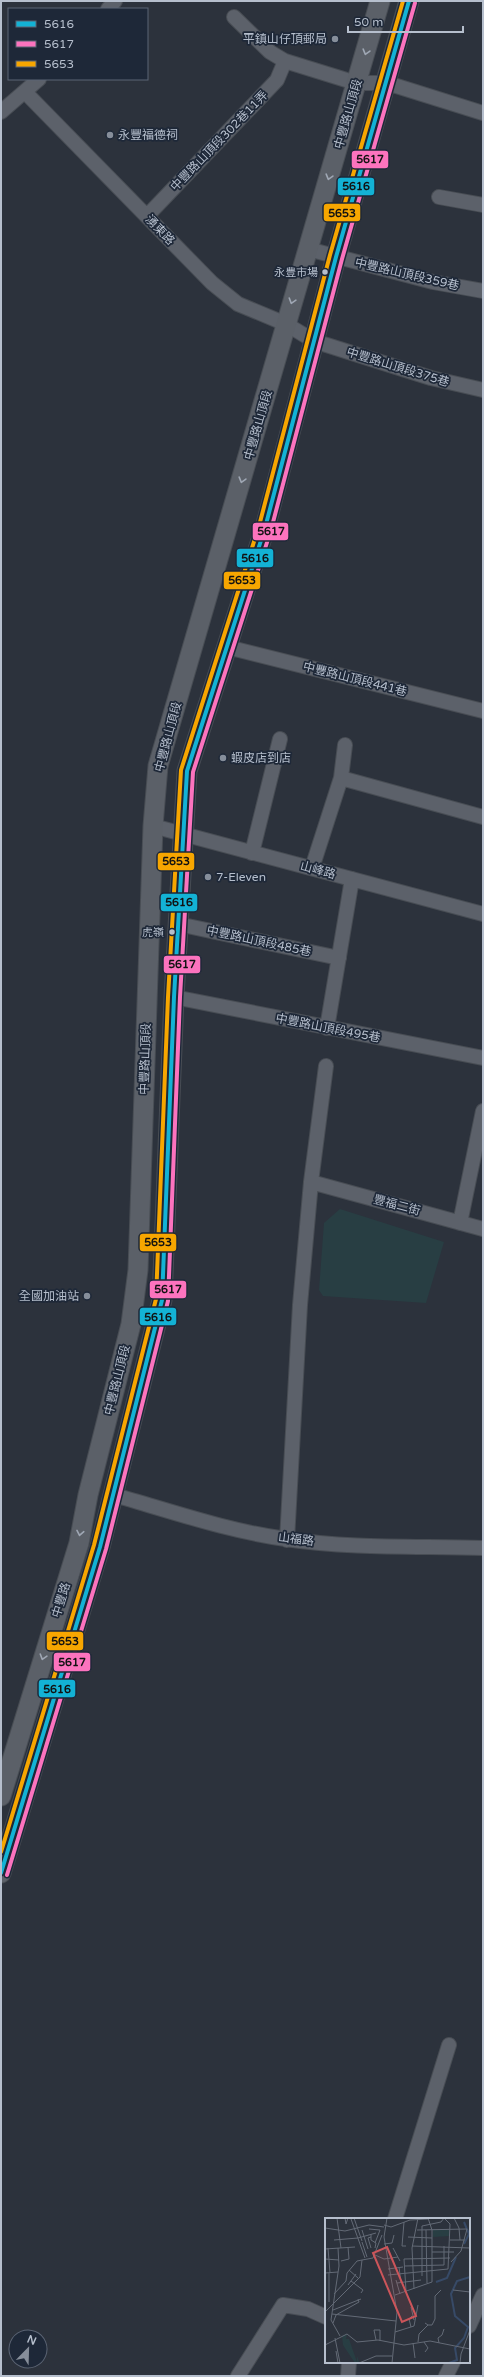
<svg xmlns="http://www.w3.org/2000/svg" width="484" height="2377" font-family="'Varela Round','Noto Sans TC',sans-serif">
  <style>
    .green { fill: #283e43 }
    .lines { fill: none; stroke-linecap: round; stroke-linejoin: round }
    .street-casing { stroke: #484d54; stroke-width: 16 }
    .secondary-casing { stroke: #484d54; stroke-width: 21 }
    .street { stroke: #5c616a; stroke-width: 14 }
    .secondary { stroke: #5b6068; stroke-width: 19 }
    .bus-1-casing { stroke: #1e2838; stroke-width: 7 }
    .bus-2-casing { stroke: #1e2838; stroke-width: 7 }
    .bus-3-casing { stroke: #1e2838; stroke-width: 7 }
    .bus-1 { stroke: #13b2d5; stroke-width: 4 }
    .bus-2 { stroke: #fc73be; stroke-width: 4 }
    .bus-3 { stroke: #f7a600; stroke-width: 4 }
    .oneway { stroke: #9fa7b4 }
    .poi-dot { fill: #868e9a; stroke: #1e2838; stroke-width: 1.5 }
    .bus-dot { fill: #b6bfcd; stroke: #1e2838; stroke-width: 1.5 }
    .labels { text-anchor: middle; stroke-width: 3.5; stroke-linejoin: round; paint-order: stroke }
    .bus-label { font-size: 11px; fill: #b6bfcd; stroke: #1e2838; text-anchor: end }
    .poi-label { font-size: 12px; fill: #b6bfcd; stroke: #1e2838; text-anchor: start }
    .street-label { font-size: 12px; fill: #b6bfcd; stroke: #1e2838 }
    .inset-river { fill: none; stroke: #374a67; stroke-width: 2 }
    .inset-road { fill: none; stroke: #636a76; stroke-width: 1 }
    .view { fill: #cc555a; fill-opacity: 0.15; stroke: #cc555a; stroke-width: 2 }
    .inset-edge { fill: none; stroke: #b6bfcd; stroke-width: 2 }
    .line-badge { stroke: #1e2838; stroke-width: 1.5 }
    .pale-badge-label { font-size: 11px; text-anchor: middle; font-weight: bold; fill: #111 }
  </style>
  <rect width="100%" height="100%" fill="#2c323c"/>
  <path class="green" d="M340,1209L444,1242L426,1303L323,1296L319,1290L324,1223Z"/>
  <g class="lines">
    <g class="street-casing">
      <path id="street" d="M108,9L115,1
        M234,17L270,52L285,61L356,83H387L483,113
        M25,92L212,283L238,304L286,324L314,341L431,378L483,390
        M1,112L39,79
        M439,197L483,205
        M147,216L277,80L285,61
        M308,249L433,282L483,291
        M227,647L483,711
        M341,778L483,817
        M153,826L483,914
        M252,853L280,739
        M312,868L341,778L345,745
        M178,924L339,958
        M174,997L483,1058
        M327,1028L352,879
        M311,1182L483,1229
        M460,1223L483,1111
        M114,1495C171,1511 227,1531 286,1539C351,1549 418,1546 483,1548
        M287,1540L300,1305L311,1182L326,1066
        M395,2219L449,2045
        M469,2326L483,2295
        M238,2376L283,2305L308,2309L326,2317
        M348,2376L349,2362
        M446,2376L453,2362"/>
    </g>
    <g class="secondary-casing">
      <path id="secondary" d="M1,1796L79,1543L88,1495L131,1324L138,1270L153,826L158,766L380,1
        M1,1873L100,1547L162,1300L174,997L187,771L265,528L336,257L409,1"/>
    </g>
    <use href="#street" class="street"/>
    <use href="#secondary" class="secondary"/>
    <g class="bus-1-casing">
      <path id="bus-1" d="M1,1873L100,1547L162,1300L174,997L187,771L265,528L336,257L409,1"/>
    </g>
    <g class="bus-2-casing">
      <path id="bus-2" d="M7,1875L106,1549L168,1301L180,997L193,772L271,530L342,259L415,3"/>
    </g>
    <g class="bus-3-casing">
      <path id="bus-3" d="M1,1852L94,1545L156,1299L168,997L181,770L259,526L330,255L403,1"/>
    </g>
    <use href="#bus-1" class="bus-1"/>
    <use href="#bus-2" class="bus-2"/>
    <use href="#bus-3" class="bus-3"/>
  </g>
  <defs><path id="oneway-chevron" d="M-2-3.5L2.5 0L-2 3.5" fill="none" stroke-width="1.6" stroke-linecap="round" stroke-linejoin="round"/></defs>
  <g class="oneway">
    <use href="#oneway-chevron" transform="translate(366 52) rotate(106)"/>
    <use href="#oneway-chevron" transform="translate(329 177) rotate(106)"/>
    <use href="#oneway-chevron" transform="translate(292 301) rotate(107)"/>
    <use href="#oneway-chevron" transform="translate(242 480) rotate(106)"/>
    <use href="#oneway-chevron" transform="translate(80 1533) rotate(101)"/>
    <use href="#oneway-chevron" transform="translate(43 1657) rotate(107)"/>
  </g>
  <g class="poi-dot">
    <circle cx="335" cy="39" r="4"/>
    <circle cx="110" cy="135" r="4"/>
    <circle cx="223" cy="758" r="4"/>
    <circle cx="208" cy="877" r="4"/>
    <circle cx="87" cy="1296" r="4"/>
  </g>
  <g class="bus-dot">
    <circle cx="325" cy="272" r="3.5"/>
    <circle cx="172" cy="932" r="3.5"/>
  </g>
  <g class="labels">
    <g class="bus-label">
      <text x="318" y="276">永豊市場</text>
      <text x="164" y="936">虎嶺</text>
    </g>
    <g class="poi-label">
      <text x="327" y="43" text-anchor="end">平鎮山仔頂郵局</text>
      <text x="118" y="139">永豐福德祠</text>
      <text x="231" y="762">蝦皮店到店</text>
      <text x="216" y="881">7-Eleven</text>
      <text x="79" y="1300" text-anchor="end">全國加油站</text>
    </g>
    <g class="street-label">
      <text transform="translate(348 114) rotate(-74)" y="4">中豐路山頂段</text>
      <text transform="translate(219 141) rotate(-46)" y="4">中豐路山頂段302巷11弄</text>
      <text transform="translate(160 230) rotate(46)" y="4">湧東路</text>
      <text transform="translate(407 274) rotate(13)" y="4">中豐路山頂段359巷</text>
      <text transform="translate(398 367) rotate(17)" y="4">中豐路山頂段375巷</text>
      <text transform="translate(258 425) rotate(-74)" y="4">中豐路山頂段</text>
      <text transform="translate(355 679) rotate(14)" y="4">中豐路山頂段441巷</text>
      <text transform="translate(168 737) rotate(-75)" y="4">中豐路山頂段</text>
      <text transform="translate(318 870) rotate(15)" y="4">山峰路</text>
      <text transform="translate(259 941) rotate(12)" y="4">中豐路山頂段485巷</text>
      <text transform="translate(328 1028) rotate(11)" y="4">中豐路山頂段495巷</text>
      <text transform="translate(145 1059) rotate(-88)" y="4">中豐路山頂段</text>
      <text transform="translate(397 1205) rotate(15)" y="4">豐福二街</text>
      <text transform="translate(117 1380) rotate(-76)" y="4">中豐路山頂段</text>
      <text transform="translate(296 1539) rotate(7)" y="4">山福路</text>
      <text transform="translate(61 1600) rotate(-73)" y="4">中豐路</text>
    </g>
  </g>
  <g transform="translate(325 2218)">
    <rect width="145" height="145" fill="#2c323c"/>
    <path d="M108,12H124V18L108,19ZM22,116L21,121H24L32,144V138L34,144L30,145L18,127L17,118Z" fill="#283e43"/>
    <path class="inset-river" d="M139,26L144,16L139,4M111,64L122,60L131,39M124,145L132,142L130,130L139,120L143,109L130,98L126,76L132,63L145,59"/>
    <path class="inset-road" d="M12,0L16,30M20,0L21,6L23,0M29,0L37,23M62,0L59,19L72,94L67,145M129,0L134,10L135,22M26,1L40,40M79,4L77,28H81M59,7L66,9L85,2L103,1M0,10L20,13L44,7L59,9M44,11L55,12L50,25M37,12L43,31M92,12L142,11L136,33L126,44M101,12L102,65M46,16V22L51,25L50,30M83,19L107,20M9,22L33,20L51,15M125,22H140M37,24L42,39M59,26L67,25L69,17M87,28L145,30M3,30L5,55M13,30L14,48L6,102L15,118M46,30L43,20L46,19M68,30L75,43M0,31L30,29M107,34H129M50,37L59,41L73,39M0,41L14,42M16,43L24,41L23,29M80,48L119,47V28M74,49L76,65M63,51L78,49M24,52L33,60M0,55L13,54M63,57L123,51L125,6L119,0M97,58V8L116,4L119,0M71,62L75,76M26,63L38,72L36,75M72,65L96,62M23,67L31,56M89,71L87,30L93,0M128,72L145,74M81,73L79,41L125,40M9,76L21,63L22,55L32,43L37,42M70,77L107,64V12L103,0M4,84V55M86,89L89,102M8,92L36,81M0,94L35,59L37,42L48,40L57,17M7,96L71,103M8,105L11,97L34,84L33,81M103,107H107L110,101V78L116,72M86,109L84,101L87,98M70,114L89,108L93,87M10,120L15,145M51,122L49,112H55V123M93,124L94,116L103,107L100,105M99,124L103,130L100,134M88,125L90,140M114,125L113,120L117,117L119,111M0,127L22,116L32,124L53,122L79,127L105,123L145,131M11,133L13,145M34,145L51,138H67M135,145L136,136L145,112"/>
    <path class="view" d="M62,29L91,98L77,104L48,35Z"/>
    <rect width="145" height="145" class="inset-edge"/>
  </g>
  <g class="line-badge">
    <rect x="351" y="150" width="38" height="19" rx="4" fill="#fc73be"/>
    <rect x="337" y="177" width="38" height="19" rx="4" fill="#13b2d5"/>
    <rect x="323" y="203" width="38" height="19" rx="4" fill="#f7a600"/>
    <rect x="252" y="522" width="37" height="19" rx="4" fill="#fc73be"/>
    <rect x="236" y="548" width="38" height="20" rx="4" fill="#13b2d5"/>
    <rect x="223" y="571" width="38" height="19" rx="4" fill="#f7a600"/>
    <rect x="157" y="852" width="38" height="19" rx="4" fill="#f7a600"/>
    <rect x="160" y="893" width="38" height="19" rx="4" fill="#13b2d5"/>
    <rect x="163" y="955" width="38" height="19" rx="4" fill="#fc73be"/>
    <rect x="139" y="1233" width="38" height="19" rx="4" fill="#f7a600"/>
    <rect x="149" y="1280" width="38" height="19" rx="4" fill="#fc73be"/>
    <rect x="139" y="1307" width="38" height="19" rx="4" fill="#13b2d5"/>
    <rect x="46" y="1631" width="38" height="20" rx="4" fill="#f7a600"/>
    <rect x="53" y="1652" width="38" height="20" rx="4" fill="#fc73be"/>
    <rect x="38" y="1679" width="38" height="19" rx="4" fill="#13b2d5"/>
  </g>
  <g class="pale-badge-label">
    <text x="370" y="163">5617</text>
    <text x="356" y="190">5616</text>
    <text x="342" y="217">5653</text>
    <text x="271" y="535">5617</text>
    <text x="255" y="562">5616</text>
    <text x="242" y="584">5653</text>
    <text x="176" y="865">5653</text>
    <text x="179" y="906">5616</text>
    <text x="182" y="968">5617</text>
    <text x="158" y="1246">5653</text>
    <text x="168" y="1293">5617</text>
    <text x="158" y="1321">5616</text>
    <text x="65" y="1645">5653</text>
    <text x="72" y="1666">5617</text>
    <text x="57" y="1693">5616</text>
  </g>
  <rect width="484" height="2377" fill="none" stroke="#b6bfcd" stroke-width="4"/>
  <rect x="8" y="8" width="140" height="72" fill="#1e2838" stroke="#5b6474"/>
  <rect x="16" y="21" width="20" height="6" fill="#13b2d5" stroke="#5b6474"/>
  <text x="44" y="28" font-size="12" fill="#b6bfcd">5616</text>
  <rect x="16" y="41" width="20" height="6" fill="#fc73be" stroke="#5b6474"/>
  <text x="44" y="48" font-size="12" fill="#b6bfcd">5617</text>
  <rect x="16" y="61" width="20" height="6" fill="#f7a600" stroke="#5b6474"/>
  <text x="44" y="68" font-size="12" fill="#b6bfcd">5653</text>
  <g transform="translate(28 2349) rotate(23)"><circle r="19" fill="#1e2838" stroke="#5b6474"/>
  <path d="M0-3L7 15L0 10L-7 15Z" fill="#868e9a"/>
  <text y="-6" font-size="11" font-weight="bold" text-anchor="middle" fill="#b6bfcd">N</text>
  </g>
  <path d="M348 26v6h115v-6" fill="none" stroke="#b6bfcd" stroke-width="2"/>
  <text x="354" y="26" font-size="12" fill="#b6bfcd" stroke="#1e2838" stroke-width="3" paint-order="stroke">50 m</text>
</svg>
